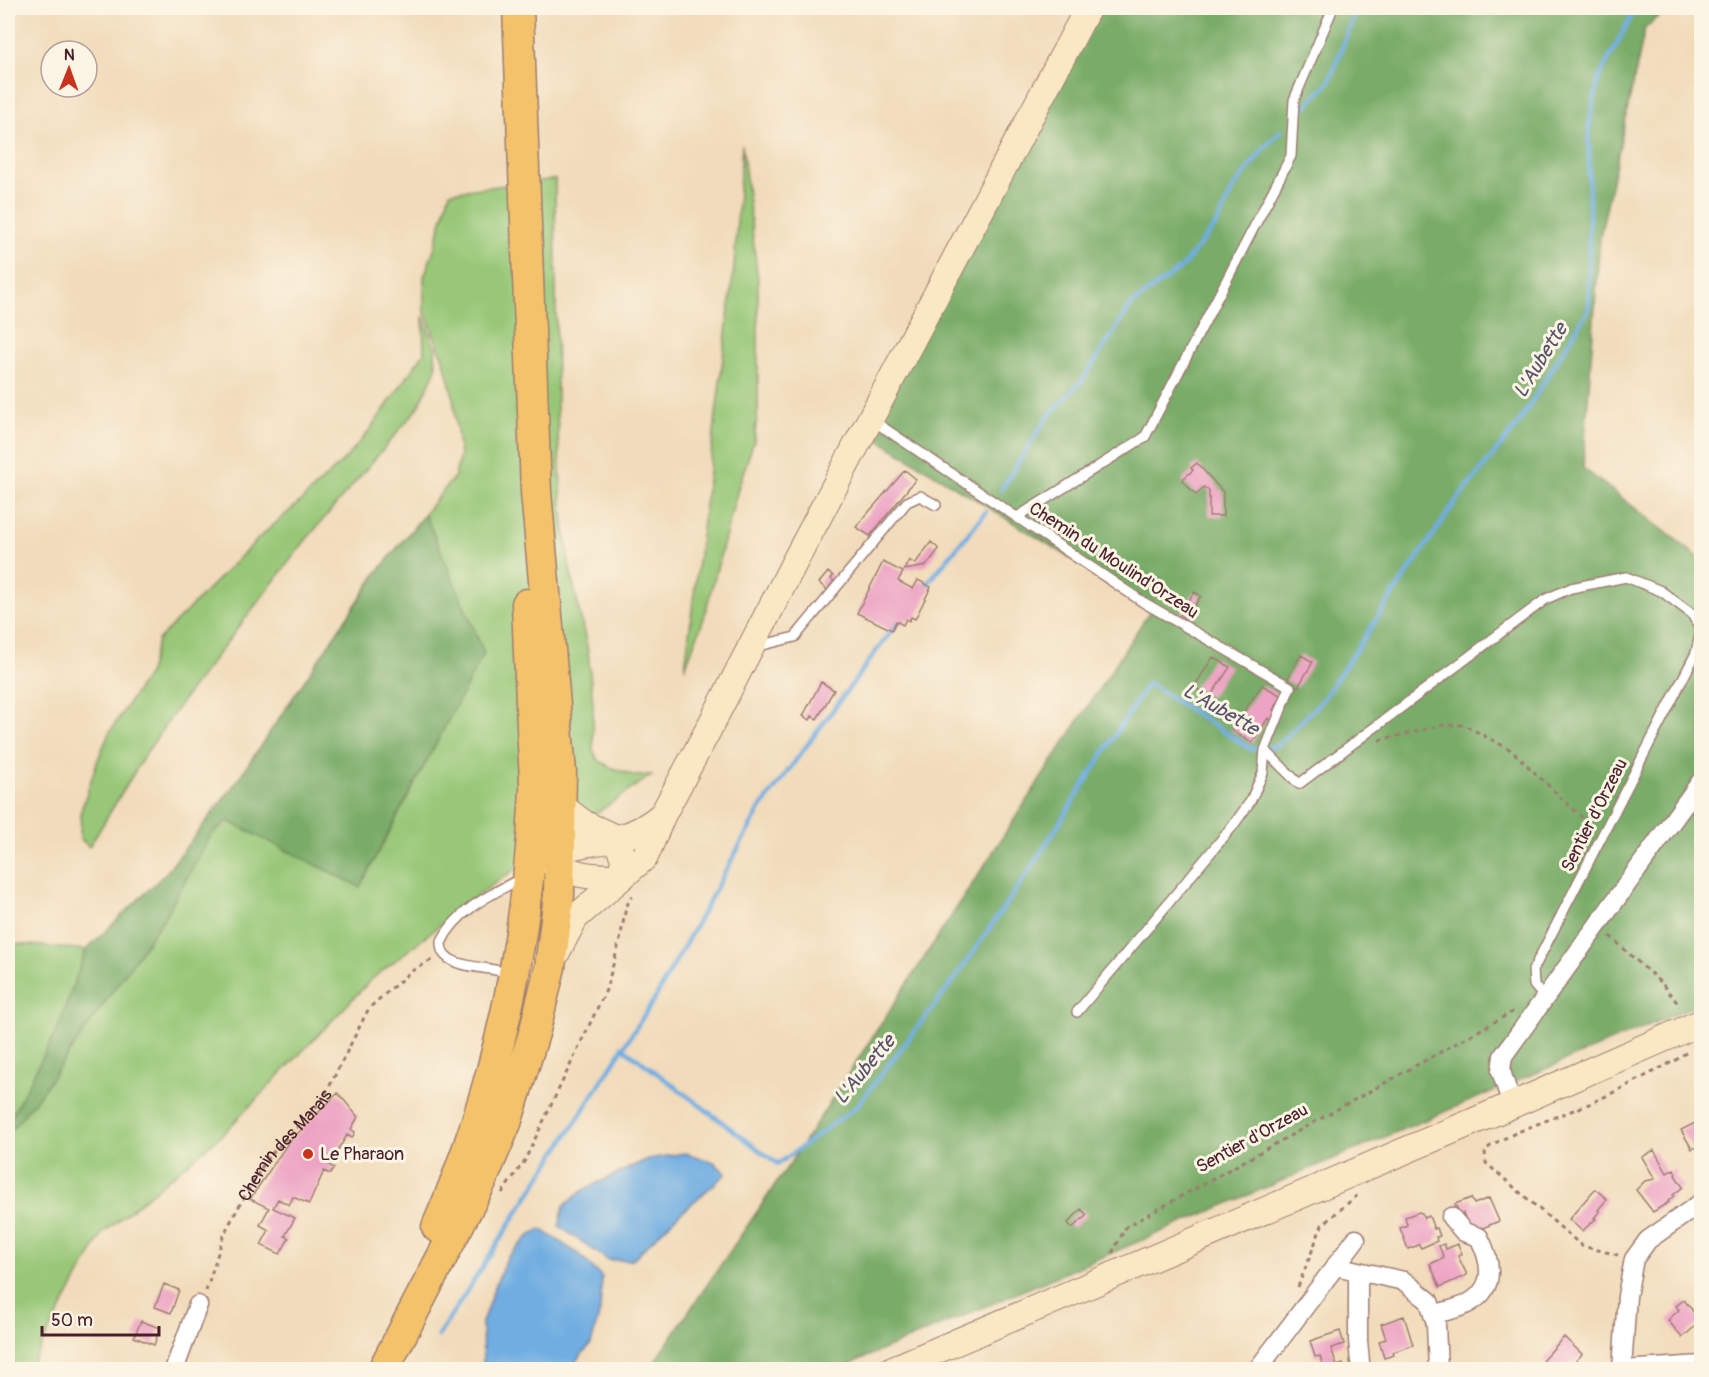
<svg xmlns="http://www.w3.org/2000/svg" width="1709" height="1377" font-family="Pangolin,sans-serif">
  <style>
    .green { fill: #97c777; stroke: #707351; stroke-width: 1.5 }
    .forest { fill: #79ac68; stroke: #62664a; stroke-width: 1.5 }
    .water { fill: #6fade1; stroke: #5c6686; stroke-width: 1.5 }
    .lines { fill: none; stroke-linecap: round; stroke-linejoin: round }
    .stream { stroke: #6fade1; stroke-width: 4.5 }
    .building { fill: #eda4c4 }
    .lane-casing { stroke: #9e7d72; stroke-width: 12 }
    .street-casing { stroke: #9e7d72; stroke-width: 21 }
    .secondary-casing { stroke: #9e7d72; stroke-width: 28 }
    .primary-casing { stroke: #9e7d72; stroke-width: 33 }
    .path { stroke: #9e7d72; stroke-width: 3; stroke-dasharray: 4.5 4.5; stroke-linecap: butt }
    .lane { stroke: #fff; stroke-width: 9 }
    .street { stroke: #fff; stroke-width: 18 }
    .secondary { stroke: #fae7c3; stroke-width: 26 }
    .primary { stroke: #f3c26a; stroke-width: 30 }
    .poi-dot { fill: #c8321e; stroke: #fcf5e5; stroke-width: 2 }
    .labels { text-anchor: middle; stroke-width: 6; stroke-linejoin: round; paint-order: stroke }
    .street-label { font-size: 18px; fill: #4a1f2b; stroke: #fcf5e5 }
    .poi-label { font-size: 18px; fill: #4a1f2b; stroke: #fcf5e5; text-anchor: start }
    .water-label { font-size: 20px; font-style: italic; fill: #57516b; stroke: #fcf5e5 }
  </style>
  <rect width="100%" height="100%" fill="#fcf5e5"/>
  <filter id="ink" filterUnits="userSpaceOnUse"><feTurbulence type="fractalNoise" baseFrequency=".0167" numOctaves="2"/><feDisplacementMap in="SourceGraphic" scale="12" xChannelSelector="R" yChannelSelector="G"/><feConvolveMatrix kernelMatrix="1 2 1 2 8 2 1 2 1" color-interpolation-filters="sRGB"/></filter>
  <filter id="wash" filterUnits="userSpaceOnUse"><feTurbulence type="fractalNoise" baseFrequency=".008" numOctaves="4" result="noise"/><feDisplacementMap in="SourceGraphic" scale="24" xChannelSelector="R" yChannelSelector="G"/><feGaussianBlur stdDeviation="1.35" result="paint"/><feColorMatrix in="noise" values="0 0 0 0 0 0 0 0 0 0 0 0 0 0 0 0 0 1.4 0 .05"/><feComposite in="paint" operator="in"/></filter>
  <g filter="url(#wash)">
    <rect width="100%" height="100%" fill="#f1dbba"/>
    <path class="green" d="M742,144L758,281V408L754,441L739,485L703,621L685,668L734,268Z
      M555,179L557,413L562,507L569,564L588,651L593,704V750L598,760L610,767L636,776L652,775L471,900L371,980L224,1133L102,1234L28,1370L8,1369V943L87,950L166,873L233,787L377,573L455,476L460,456L453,396L444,361L424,310V277L434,249L450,192Z
      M423,316L435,348L436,369L418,408L305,541L191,689L146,753L89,847L80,838L81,811L97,762L109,733L149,672L158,640L262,535L302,500L346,458L369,431L424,353Z"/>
    <path class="forest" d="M1094,8H1668L1645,28L1600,237L1583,468L1701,559V1003L838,1369L649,1370L791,1162L1152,608L864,431Z
      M425,514L484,653L360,887L228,821L212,834L164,918L39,1096L8,1134V1123L58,1028L86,950L166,873L233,787L377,573Z"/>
    <path class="water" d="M685,1153L714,1162L726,1174L676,1217L632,1260H608L559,1226L564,1206L585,1189L648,1159Z
      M541,1229L580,1255L602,1277L600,1311L591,1344L569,1369H483L482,1322L495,1286L507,1258L528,1237Z"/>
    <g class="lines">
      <path class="stream" d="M1305,107L1329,82L1357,8
        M1001,490L1046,419L1084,378L1132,304L1182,267L1217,223L1234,187L1265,147L1281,131
        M923,589L986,512
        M622,1047L778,1164L856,1107L951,984L1029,871L1148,683L1251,749L1277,746L1323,699L1456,501L1516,427L1589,309V124L1599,77L1636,8
        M438,1336L657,995L760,809L900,619"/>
    </g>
    <g id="blocks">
      <path class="building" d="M1197,463L1223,492V516H1209V491L1204,487L1196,495L1182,480L1193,470L1191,468Z
        M905,470L916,479L870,536L856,527Z
        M931,542L939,549L926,566L904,570L909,560L915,564Z
        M883,562L903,572L898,581L913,589L918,580L931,587L915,619L911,617L909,621L906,619L903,625L896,621L892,630L857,613Z
        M828,572L833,576L831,579L834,581L827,590L819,583Z
        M1194,592L1201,596L1186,619L1180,615Z
        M1301,655L1313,662L1298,687L1286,681Z
        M1213,657L1230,667L1210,697L1194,687Z
        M821,682L834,690L817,719L812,716L810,720L803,716Z
        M1262,685L1282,696L1273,710L1278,713L1273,721L1268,718L1252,743L1231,730Z
        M338,1093L358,1117L351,1129L355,1132L352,1138L347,1135L329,1165L334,1168L330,1174L324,1171L309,1204L293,1197L289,1205L278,1199L273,1208L295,1218L285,1236L289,1238L280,1254L261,1245L269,1230L260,1225L269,1208L250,1199L288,1143Z
        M1701,1120V1145L1692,1149L1681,1130Z
        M1654,1150L1667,1173L1674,1169L1676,1174L1675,1175L1683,1187L1673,1195L1674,1196L1668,1201L1669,1202L1653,1212L1636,1190L1645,1181L1655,1179L1642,1157Z
        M1595,1189L1607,1199L1598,1210L1600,1211L1594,1218L1596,1219L1582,1231L1569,1219Z
        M1471,1198L1474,1204L1489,1198L1499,1221L1471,1233L1463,1213L1460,1215L1455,1204Z
        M1081,1209L1087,1215L1072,1228L1068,1223Z
        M1419,1212L1422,1213L1424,1218L1429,1216L1434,1229L1437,1228L1440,1236L1436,1237L1437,1241L1421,1248L1419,1245L1408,1249L1400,1228L1407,1225L1405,1217Z
        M1444,1244L1446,1249L1458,1244L1462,1254L1458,1256L1467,1275L1440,1287L1430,1264L1444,1258L1439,1246Z
        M164,1284L179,1290L171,1313L155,1307Z
        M1684,1300L1701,1321L1682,1338L1668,1320L1679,1310L1676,1306Z
        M1404,1316L1413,1345L1393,1352L1394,1355L1384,1358L1379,1341L1386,1339L1381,1324Z
        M141,1321L160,1328L154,1345L134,1337Z
        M1340,1331L1344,1344L1331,1348L1337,1366L1343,1364L1345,1370H1324L1320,1356L1315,1357L1310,1341Z
        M1564,1337L1582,1354L1568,1370H1552L1543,1360Z"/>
    </g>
  </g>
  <g filter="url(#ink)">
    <use href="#blocks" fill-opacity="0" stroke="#9e7d72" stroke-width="1.5"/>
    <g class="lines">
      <g class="lane-casing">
        <path id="lane" d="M872,420L1143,602L1290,687L1265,750L1299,784L1546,599L1571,588L1626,577L1661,591L1692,614L1701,630L1696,653L1533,970L1534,985L1545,998
          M1017,517L1145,437L1291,156L1294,100L1333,8
          M755,647L795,637L907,502L920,496L936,505
          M511,974C491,965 440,971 441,943C455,911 493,893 522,878
          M1077,1012L1232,827L1250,802L1263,773L1265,750"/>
      </g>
      <g class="street-casing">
        <path id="street" d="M1512,1105L1501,1071L1503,1056L1702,780
          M1335,1266L1404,1281L1429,1301L1436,1324L1438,1370
          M1358,1271V1341L1360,1362
          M1433,1315C1444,1311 1459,1309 1469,1303C1497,1287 1491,1261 1479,1237L1464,1232L1451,1217
          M1622,1369L1627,1296L1634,1259L1648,1240L1702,1202
          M174,1370L198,1305
          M1257,1370L1356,1239
          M1622,1370L1702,1365"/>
      </g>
      <g class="secondary-casing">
        <path id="secondary" d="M548,852C562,877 595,877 621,877L624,859L616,838L585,824L562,807
          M546,860C567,842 593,844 618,838C636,834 649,826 663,814
          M556,954L575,918L645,857L663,814L706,734L794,563L1088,8
          M891,1370L1512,1105L1702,1022"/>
      </g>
      <g class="primary-casing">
        <path id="primary" d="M437,1227C497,1089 528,940 535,790C535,769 533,748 532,727C530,686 529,645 527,604
          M383,1370L480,1184L506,1123L535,1030L550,967L559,895L561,772L536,492L518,8"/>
      </g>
      <g class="path">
        <path d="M1379,740L1444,725H1464L1511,750L1594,829"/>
        <path d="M1610,936L1663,985L1680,1006"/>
        <path d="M502,1193L524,1162L606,990L620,940L626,907L632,896"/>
        <path d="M1112,1253L1126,1227L1514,1011"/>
        <path d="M1618,1255L1582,1246L1486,1163L1485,1151C1496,1137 1568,1113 1589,1104C1618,1091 1647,1075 1676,1060L1687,1052"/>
        <path d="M1298,1287L1322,1225L1360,1193"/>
        <path id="s1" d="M206,1291L224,1234L243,1199L266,1160L322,1101L369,1008L410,972L435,958"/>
      </g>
      <use href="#lane" class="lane"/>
      <use href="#street" class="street"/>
      <use href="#secondary" class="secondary"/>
      <use href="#primary" class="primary"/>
    </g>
  </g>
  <circle class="poi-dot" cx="308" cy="1154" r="6"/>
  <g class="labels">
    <g class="street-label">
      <text transform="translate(1114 560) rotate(33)" y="6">Chemin du Moulind'Orzeau</text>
      <text transform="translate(1594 815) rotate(-63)" y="6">Sentier d'Orzeau</text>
      <text transform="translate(1252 1138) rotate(-29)" y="6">Sentier d'Orzeau</text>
      <text dy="6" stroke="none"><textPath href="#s1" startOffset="168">Chemin des Marais</textPath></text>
    </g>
    <g class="poi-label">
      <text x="320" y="1160">Le Pharaon</text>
    </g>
    <g class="water-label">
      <text transform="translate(1540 360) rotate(-58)" y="7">L'Aubette</text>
      <text transform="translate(1221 709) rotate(30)" y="7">L'Aubette</text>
      <text transform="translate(864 1069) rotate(-50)" y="7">L'Aubette</text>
    </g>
  </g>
  <rect width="1709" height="1377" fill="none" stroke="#fcf5e5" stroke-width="30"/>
  <g transform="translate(69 69) rotate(1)"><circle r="28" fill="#fcf5e5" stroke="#b59f9b" stroke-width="1.5"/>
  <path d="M0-4.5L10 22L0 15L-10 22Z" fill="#c8321e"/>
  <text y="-9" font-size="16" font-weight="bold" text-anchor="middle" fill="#4a1f2b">N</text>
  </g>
  <path d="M42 1326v9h117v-9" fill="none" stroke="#4a1f2b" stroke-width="3"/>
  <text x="51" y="1326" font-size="18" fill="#4a1f2b" stroke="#fcf5e5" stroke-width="4.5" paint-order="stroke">50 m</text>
</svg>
